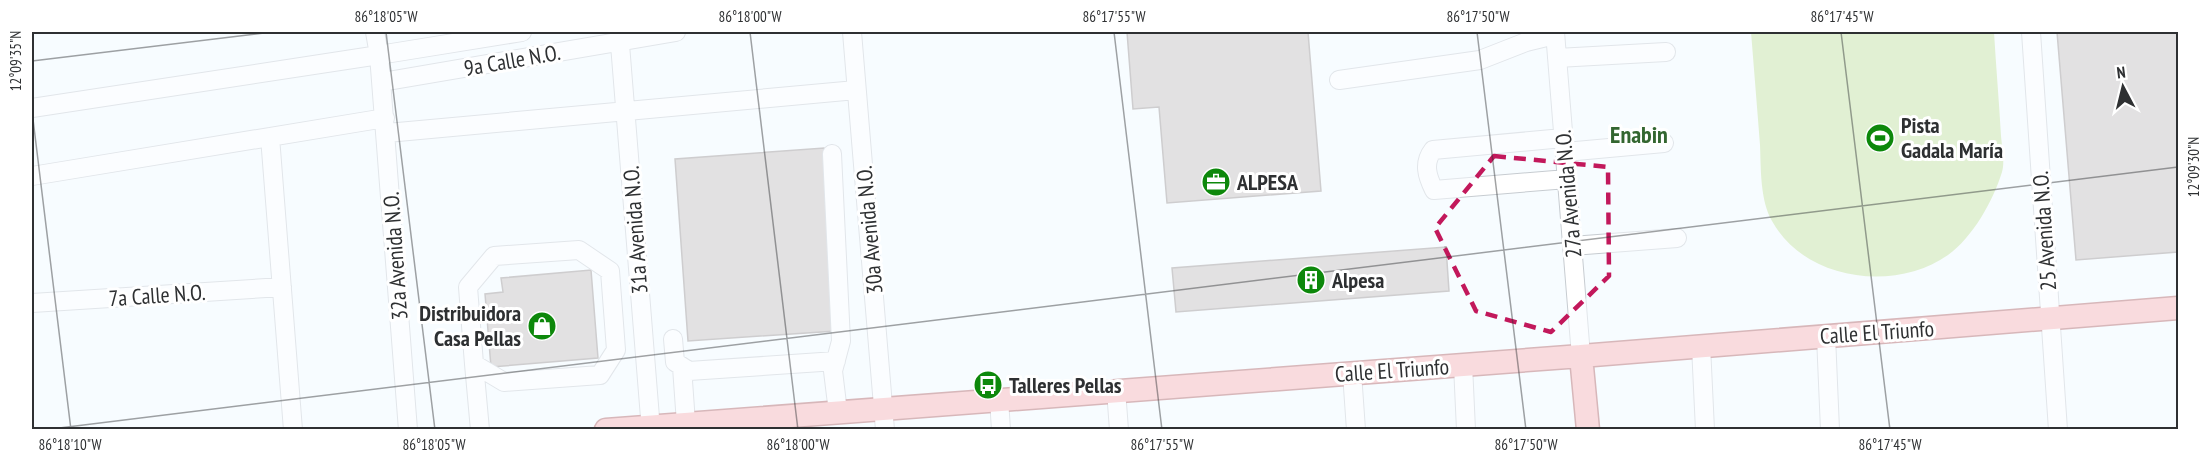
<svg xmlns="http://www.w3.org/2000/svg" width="2210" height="461" font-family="'PT Sans Narrow',sans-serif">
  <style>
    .green { fill: #c5e39e }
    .building { fill: #c7c0be; stroke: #9c9694; stroke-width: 1.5 }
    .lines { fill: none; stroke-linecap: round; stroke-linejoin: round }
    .minor-casing { stroke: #c7ccd1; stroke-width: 20 }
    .major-casing { stroke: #b06567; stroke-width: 25 }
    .minor { stroke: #fff; stroke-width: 18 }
    .major { stroke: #fab4b5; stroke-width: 22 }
    .marked { fill: none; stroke: #c2185b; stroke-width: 4.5; stroke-dasharray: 12 8; stroke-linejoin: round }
    .ticks { fill: none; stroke: #2e3032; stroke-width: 1.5; stroke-opacity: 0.45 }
    .labels { text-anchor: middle; stroke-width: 6; stroke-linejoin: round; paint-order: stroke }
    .street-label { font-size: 22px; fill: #2e3032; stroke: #fff }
    .poi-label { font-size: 22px; font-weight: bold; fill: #2e3032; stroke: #fff; text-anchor: start }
    .neighbourhood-label { font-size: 24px; font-weight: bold; fill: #336630; stroke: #fff }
    .neatline { fill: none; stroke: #2e3032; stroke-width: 2 }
    .ticks-label { font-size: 15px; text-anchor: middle; fill: #2e3032 }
  </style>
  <rect width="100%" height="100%" fill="#f7fcff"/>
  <path class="green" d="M1751,32H1994C1996,66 1999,101 2001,136C2002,147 2005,162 2002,172C1993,201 1973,237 1948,255C1894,293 1804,280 1772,221C1760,200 1761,169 1760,145C1757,107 1754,69 1751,32Z"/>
  <path class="building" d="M1127,32H1308L1321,191L1167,203L1159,107L1133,109Z
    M2057,32H2178V252L2076,260Z
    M824,148L836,331L688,341L675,159Z
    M1446,247L1449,291L1176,312L1172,268Z
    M591,270L598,358L491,367L485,294L503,292L501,278Z"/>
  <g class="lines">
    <g class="minor-casing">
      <path id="minor" d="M619,32L651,430
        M852,32L885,430
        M1555,32L1581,356
        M2031,32L2058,430
        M1557,58L1666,52
        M1339,80L1480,60L1526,42L1555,35
        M382,82L676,32
        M32,108L379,55L375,32
        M387,133L856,90
        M270,137L293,430
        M1563,138L1433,150C1423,163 1427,176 1434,190L1567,179
        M1565,152L1664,143
        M832,154L841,341L833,371L838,412
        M32,176L385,118
        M1572,246L1677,238
        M579,250L610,271L616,350L600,375L504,382L474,364L468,287L494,256Z
        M32,303L282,287
        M1826,336L1830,430
        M673,339L675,362L689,371L836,361
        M1701,346L1705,430
        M474,364L480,430
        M1463,365L1466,430
        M682,367L686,423
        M1352,373L1356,430
        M1116,390L1119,430
        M999,399L1001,430
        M408,430L379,55L522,32"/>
    </g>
    <g class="major-casing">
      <path id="major" d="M1581,356L1588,430
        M606,430L1581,356L2178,308"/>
    </g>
    <use href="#minor" class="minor"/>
    <use href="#major" class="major"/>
  </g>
  <path d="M0 0H2210V461H0ZM1494,156L1608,167L1609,276L1551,332L1476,311L1435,228Z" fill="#f7fcff" fill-opacity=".55" fill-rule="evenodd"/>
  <path class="marked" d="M1494,156L1608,167L1609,276L1551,332L1476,311L1435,228Z"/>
  <path class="ticks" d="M386,32L435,430M750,32L798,430M1114,32L1162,430M1477,32L1526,430M1841,32L1890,430M32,61L272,32M32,111L71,430M43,430L2178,167"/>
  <defs>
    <g id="stadium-disc" transform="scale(1.5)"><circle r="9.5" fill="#0d880b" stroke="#fff"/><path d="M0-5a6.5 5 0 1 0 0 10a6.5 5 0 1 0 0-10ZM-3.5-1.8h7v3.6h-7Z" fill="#fff"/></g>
    <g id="office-disc" transform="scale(1.5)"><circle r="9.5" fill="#0d880b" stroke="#fff"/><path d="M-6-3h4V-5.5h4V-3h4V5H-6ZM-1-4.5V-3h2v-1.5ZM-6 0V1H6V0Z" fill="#fff"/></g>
    <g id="building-disc" transform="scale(1.5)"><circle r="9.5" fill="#0d880b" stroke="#fff"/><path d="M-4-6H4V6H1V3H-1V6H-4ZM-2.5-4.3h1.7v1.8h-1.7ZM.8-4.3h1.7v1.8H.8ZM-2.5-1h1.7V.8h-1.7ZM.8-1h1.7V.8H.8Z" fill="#fff"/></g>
    <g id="shop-disc" transform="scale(1.5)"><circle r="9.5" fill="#0d880b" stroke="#fff"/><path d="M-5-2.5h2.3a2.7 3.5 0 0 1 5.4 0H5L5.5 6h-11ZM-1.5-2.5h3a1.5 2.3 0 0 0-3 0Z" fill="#fff"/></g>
    <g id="bus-disc" transform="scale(1.5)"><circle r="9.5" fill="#0d880b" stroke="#fff"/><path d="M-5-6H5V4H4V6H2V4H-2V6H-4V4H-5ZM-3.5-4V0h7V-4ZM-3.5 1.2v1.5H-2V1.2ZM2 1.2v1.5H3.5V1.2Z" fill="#fff"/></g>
  </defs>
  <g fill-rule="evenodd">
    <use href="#stadium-disc" x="1880" y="138"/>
    <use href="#office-disc" x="1216" y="182"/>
    <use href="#building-disc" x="1311" y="280"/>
    <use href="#shop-disc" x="542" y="326"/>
    <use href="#bus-disc" x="988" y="385"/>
  </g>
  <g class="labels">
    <g class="street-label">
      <text transform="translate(512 60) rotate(-10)" y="8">9a Calle N.O.</text>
      <text transform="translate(1568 194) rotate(-95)" y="8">27a Avenida N.O.</text>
      <text transform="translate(635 230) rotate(-94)" y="8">31a Avenida N.O.</text>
      <text transform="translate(869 230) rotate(-95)" y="8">30a Avenida N.O.</text>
      <text transform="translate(2044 231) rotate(-94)" y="8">25 Avenida N.O.</text>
      <text transform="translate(395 256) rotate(-94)" y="8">32a Avenida N.O.</text>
      <text transform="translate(157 295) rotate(-4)" y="8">7a Calle N.O.</text>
      <text transform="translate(1877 332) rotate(-4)" y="8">Calle El Triunfo</text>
      <text transform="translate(1392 370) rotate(-4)" y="8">Calle El Triunfo</text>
    </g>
    <g class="poi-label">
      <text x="1901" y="133">Pista<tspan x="1901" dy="25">Gadala María</tspan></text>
      <text x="1237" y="190">ALPESA</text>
      <text x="1332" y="288">Alpesa</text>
      <text x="521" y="321" text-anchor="end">Distribuidora<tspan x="521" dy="25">Casa Pellas</tspan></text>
      <text x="1009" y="393">Talleres Pellas</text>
    </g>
    <g class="neighbourhood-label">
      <text x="1639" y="143">Enabin</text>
    </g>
  </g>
  <rect width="2210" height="461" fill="none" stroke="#ffffff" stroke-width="66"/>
  <g transform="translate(2123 87) rotate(353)" stroke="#ffffff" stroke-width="4.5" paint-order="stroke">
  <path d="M0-4.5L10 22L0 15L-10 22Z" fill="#2e3032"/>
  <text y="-9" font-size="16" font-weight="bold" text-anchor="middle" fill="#2e3032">N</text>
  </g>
  <rect x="33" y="33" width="2144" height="395" class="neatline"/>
  <g class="ticks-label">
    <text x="386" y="22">86°18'05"W</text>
    <text x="750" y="22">86°18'00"W</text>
    <text x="1114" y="22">86°17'55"W</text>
    <text x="1478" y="22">86°17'50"W</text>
    <text x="1842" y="22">86°17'45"W</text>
    <text transform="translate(16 61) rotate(-90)" y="5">12°09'35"N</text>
    <text transform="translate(2194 167) rotate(-90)" y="5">12°09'30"N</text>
    <text x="70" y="450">86°18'10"W</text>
    <text x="434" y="450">86°18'05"W</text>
    <text x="798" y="450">86°18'00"W</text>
    <text x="1162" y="450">86°17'55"W</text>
    <text x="1526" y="450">86°17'50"W</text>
    <text x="1890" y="450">86°17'45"W</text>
  </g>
</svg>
